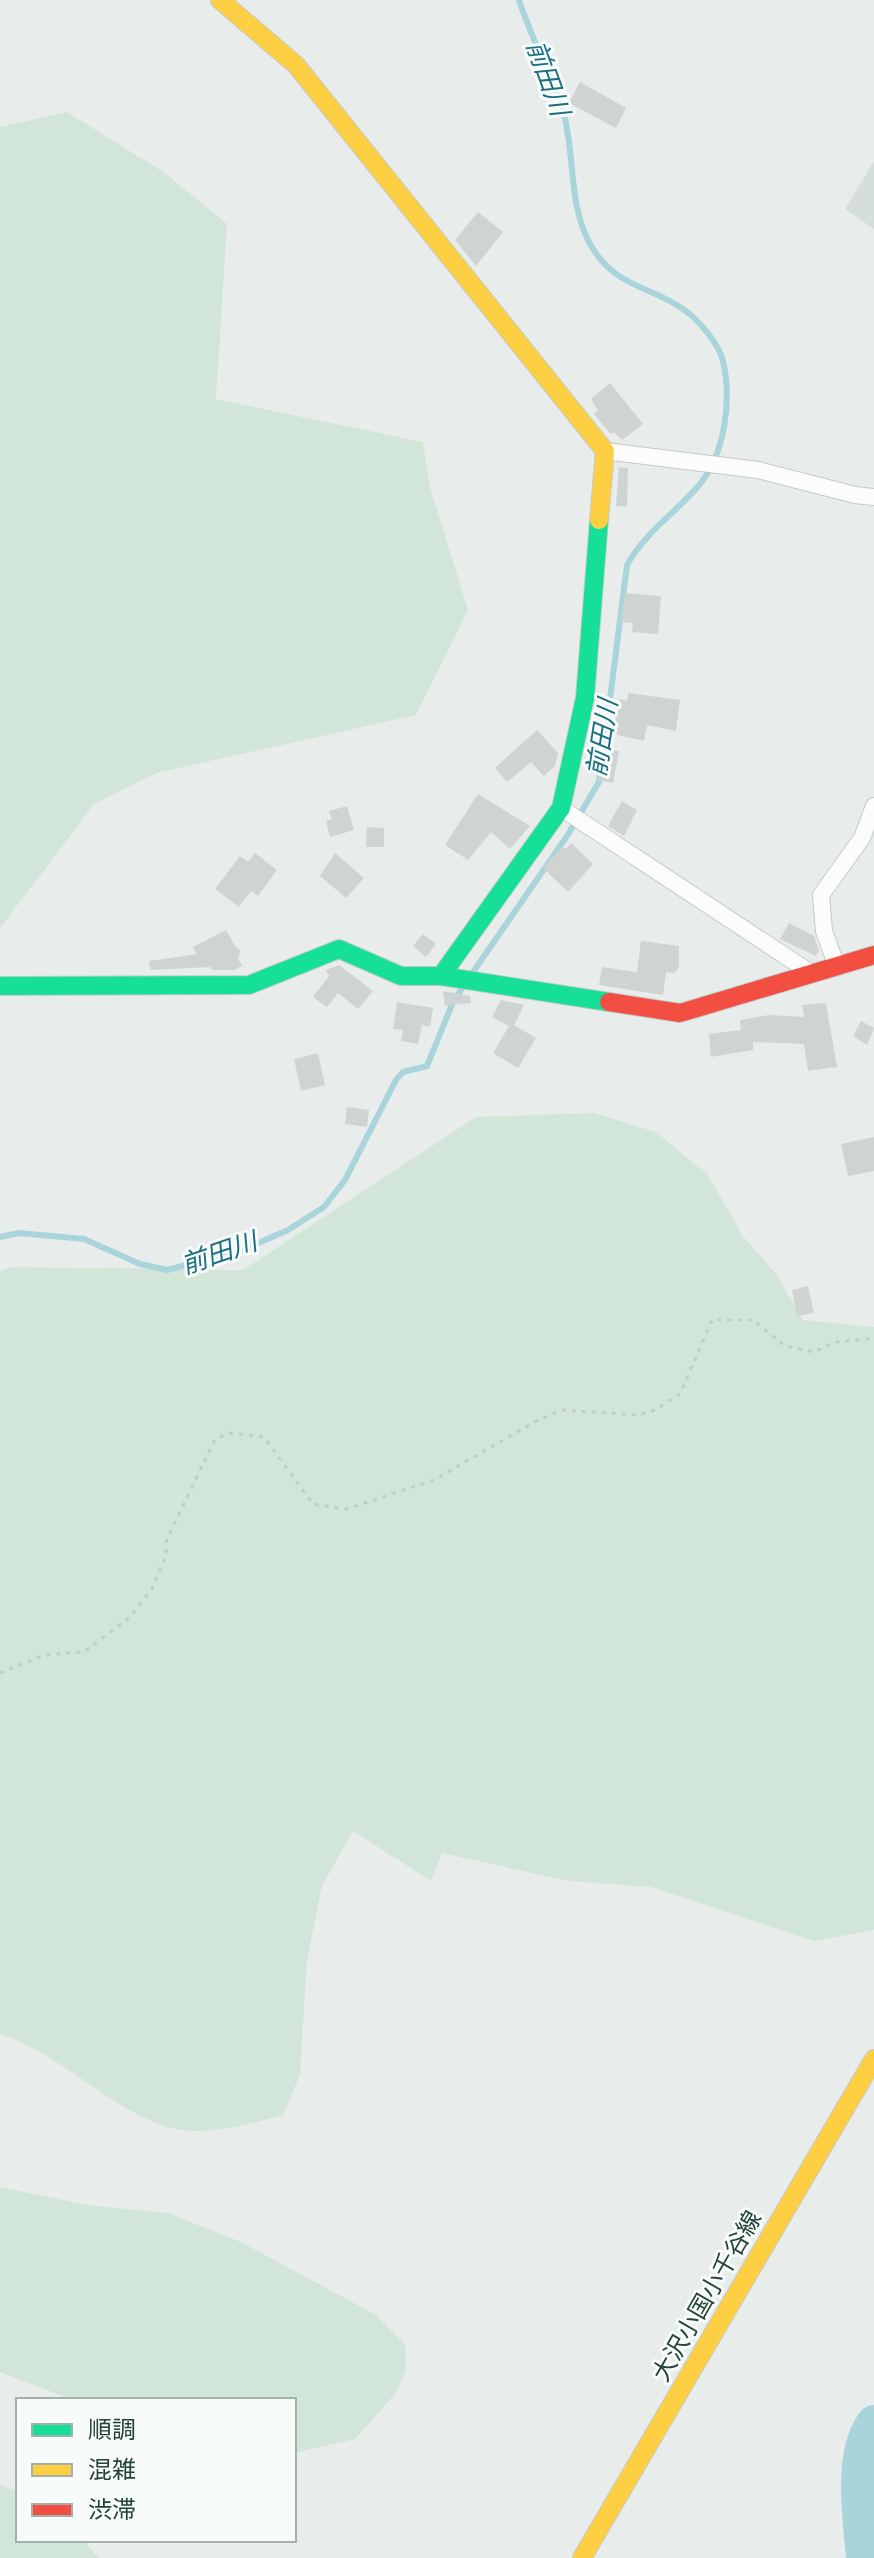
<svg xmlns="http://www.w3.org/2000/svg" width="874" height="2558" font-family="Inter,'Noto Sans JP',sans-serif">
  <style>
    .built { fill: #d6dedb }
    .green { fill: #d1e6d8 }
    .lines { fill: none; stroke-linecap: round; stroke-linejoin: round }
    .stream { stroke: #a9d4db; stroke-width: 6 }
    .river { stroke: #a9d4db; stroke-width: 34 }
    .building { fill: #cfd4d2 }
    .street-casing { stroke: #c5cac8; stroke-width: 18 }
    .fast-casing { stroke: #c3cbc8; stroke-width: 20 }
    .slow-casing { stroke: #c3cbc8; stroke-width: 20 }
    .jam-casing { stroke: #c3cbc8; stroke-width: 20 }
    .path { stroke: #c3ccca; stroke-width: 3; stroke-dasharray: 4 6; stroke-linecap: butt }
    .street { stroke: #fcfcfc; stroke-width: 16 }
    .fast { stroke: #16e098; stroke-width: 18 }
    .slow { stroke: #ffcf43; stroke-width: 18 }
    .jam { stroke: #f24e42; stroke-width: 18 }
    .labels { text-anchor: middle; stroke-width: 6; stroke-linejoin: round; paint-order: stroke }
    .street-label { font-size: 24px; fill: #24423a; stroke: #f7fbf9 }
    .water-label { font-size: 26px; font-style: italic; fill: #1c6f80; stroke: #f7fbf9 }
  </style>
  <rect width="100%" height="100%" fill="#e8edeb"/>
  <path class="built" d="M874,161V229L845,209Z"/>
  <path class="green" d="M67,112L165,173L227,224L216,399L423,442L430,487L468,610L416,715L156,773L94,804L0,928V127Z
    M594,1113L656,1132L708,1175L743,1236L776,1274L803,1320L874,1327V1930L814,1941L651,1887L568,1881L442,1853L431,1881L353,1831L322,1886L307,1960L300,2075L283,2115C250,2124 201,2138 167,2127C110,2109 63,2055 0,2034V1271L12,1267L243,1270L476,1117Z
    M0,2187L87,2205L168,2213L241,2242L376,2315L405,2344L406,2371L395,2394L355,2439L294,2453V2400H73L0,2372Z
    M0,2485L18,2491V2540H83L99,2558H0Z"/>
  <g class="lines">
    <path class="stream" d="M519,0C531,37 549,71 562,107C576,152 567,202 590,244C615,288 649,285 683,309C698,319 719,344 723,361C732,400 725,453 700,484C676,513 646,531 627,565L603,754
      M471,975L567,836L599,782L600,773
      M0,1237L19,1233L84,1239L140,1264L167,1270L240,1251L288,1230L324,1207L345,1180L396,1080L403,1072L427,1066L453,1002L465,984"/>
    <path class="river" d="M863,2558C860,2520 849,2453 874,2422"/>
  </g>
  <path class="building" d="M580,82L626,108L616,128L569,103Z
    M478,212L503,232L476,266L455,240Z
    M610,383L643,424L622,440L614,432L611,434L594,414L598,411L591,399Z
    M619,467L628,468L627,507L616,506Z
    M625,593L661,596L658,634L632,632L633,623L621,622Z
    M628,693L680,700L676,731L647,725L644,741L613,734L620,699L627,701Z
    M537,730L558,753L555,766L544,776L531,762L507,782L495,768Z
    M602,748L619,751L613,783L598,780Z
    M478,794L530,826L510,849L491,832L468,860L445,845Z
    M622,801L637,810L624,836L608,826Z
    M347,806L354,830L330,837L326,821L332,819L329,811Z
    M367,827L384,828V847H366Z
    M571,843L593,864L568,892L543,868L562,847L566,849Z
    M255,853L277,870L258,896L251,891L239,907L215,889L240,856L248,862Z
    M335,853L364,878L346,898L320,876Z
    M789,923L814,936L819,950L816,956L780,939Z
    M226,930L237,949L241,950L238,958L242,966L234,970H212L210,967L150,970L149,961L197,954L193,947Z
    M423,934L436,944L426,957L413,946Z
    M641,941L679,946V966L675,973L666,972L663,995L599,985L602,967L637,972Z
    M339,965L373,991L358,1009L338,993L327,1007L313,997L329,976L326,970Z
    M443,991L470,996L471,1003L445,1006Z
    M501,1000L524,1005L514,1025L536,1038L518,1068L493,1053L509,1026L492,1017Z
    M397,1002L433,1008L430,1027L422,1025L418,1044L401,1041L403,1030L393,1029Z
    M826,1003L837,1067L808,1071L804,1044L753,1042V1050L711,1057L709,1034L741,1030L740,1020L769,1015L804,1017L802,1005Z
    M861,1021L874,1028L867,1045L853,1036Z
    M318,1053L325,1085L301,1091L294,1059Z
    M347,1107L369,1110L367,1127L345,1124Z
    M874,1137V1171L848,1176L841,1144Z
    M808,1286L814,1313L797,1316L792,1290Z"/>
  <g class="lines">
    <g class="street-casing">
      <path id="street" d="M605,451L758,470L855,495L874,497
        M561,808L811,973
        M837,967L824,931L821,895L862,838L874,806"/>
    </g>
    <g class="fast-casing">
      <path id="fast" d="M441,976L561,808L585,698L599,520
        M0,986L249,985L339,949L401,976H441L609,1002"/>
    </g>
    <g class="slow-casing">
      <path id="slow" d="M220,0L296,65L605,451L599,520
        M582,2558L874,2059"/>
    </g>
    <g class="jam-casing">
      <path id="jam" d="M609,1002L680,1013L874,955"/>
    </g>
    <path class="path" d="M0,1673L44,1655L84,1652L129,1618L152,1589L166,1555L167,1539L215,1439L230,1433L264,1437L313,1504L347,1509L434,1480L538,1420L563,1410L638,1415L655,1410L680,1394L712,1320H753L785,1346L814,1352L836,1342L874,1338"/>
    <use href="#street" class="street"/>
    <use href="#fast" class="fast"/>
    <use href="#slow" class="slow"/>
    <use href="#jam" class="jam"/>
  </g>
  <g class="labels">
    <g class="street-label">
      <text transform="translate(707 2296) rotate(-60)" y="8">大沢小国小千谷線</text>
    </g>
    <g class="water-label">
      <text transform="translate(548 78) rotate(70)" y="9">前田川</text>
      <text transform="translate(602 738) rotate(-81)" y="9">前田川</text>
      <text transform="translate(219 1253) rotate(-19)" y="9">前田川</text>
    </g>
  </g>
  <rect x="16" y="2398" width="280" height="144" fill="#f7fbf9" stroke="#a3b1ad" stroke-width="2"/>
  <rect x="32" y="2424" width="40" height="12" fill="#16e098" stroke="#a3b1ad" stroke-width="2"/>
  <text x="88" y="2438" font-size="24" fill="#24423a">順調</text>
  <rect x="32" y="2464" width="40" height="12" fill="#ffcf43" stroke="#a3b1ad" stroke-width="2"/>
  <text x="88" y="2478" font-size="24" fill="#24423a">混雑</text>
  <rect x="32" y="2504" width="40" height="12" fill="#f24e42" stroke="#a3b1ad" stroke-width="2"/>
  <text x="88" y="2518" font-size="24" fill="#24423a">渋滞</text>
</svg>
